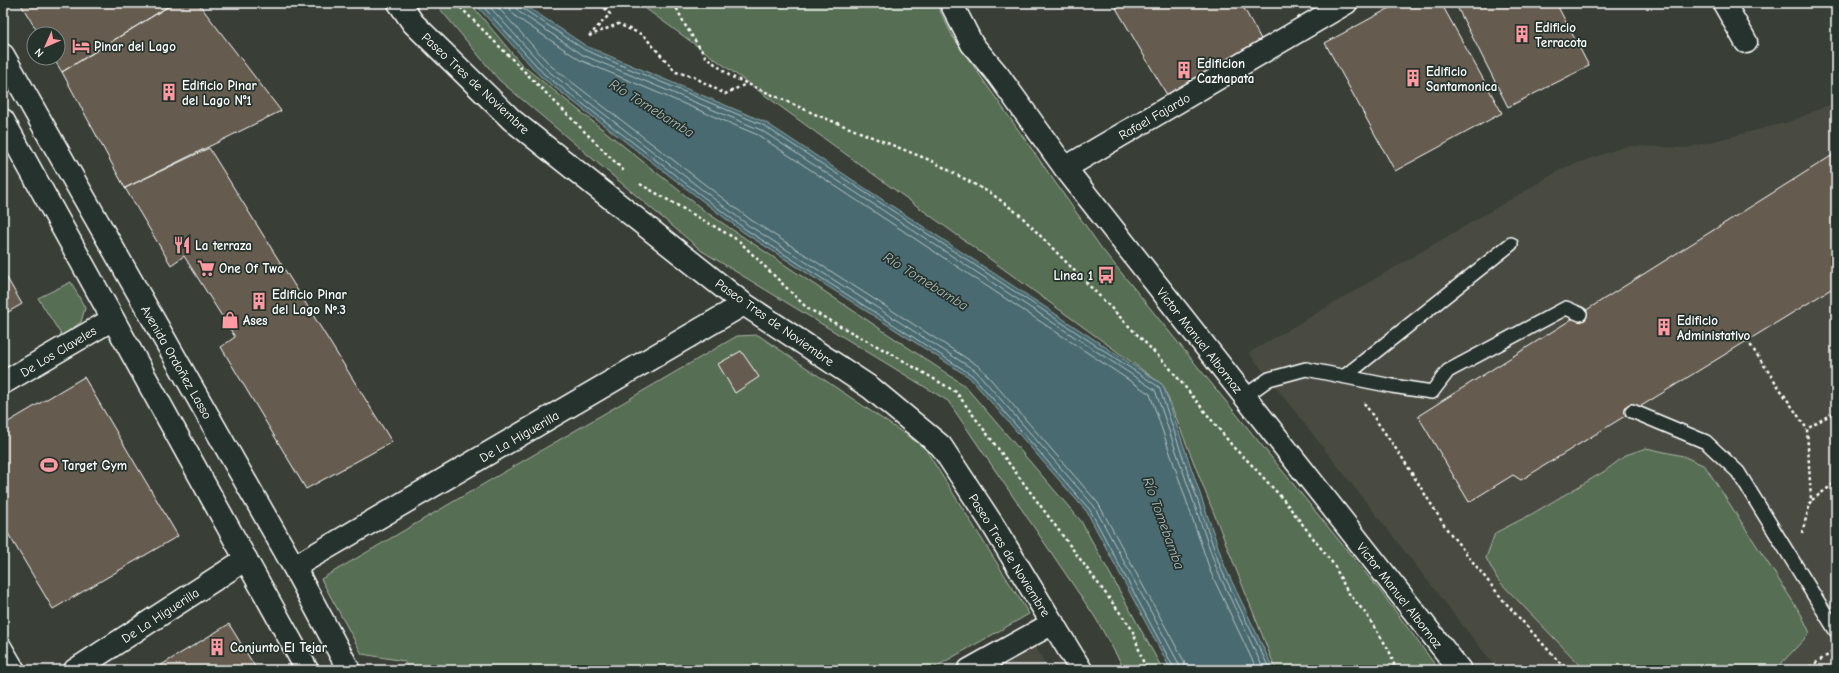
<svg xmlns="http://www.w3.org/2000/svg" width="1839" height="673" font-family="'Comic Neue',sans-serif">
  <style>
    .built { fill: #4a4c42 }
    .green { fill: #576e52; stroke: #abb6a8 }
    .water { fill: #496a6f; stroke: #92a6a9 }
    .lines { fill: none; stroke-linecap: round; stroke-linejoin: round }
    .shore { stroke: #b6c3c5; stroke-width: 1 }
    .building { fill: #655c4f; stroke: #fff }
    .service-casing { stroke: #fff; stroke-width: 16 }
    .minor-casing { stroke: #fff; stroke-width: 25 }
    .tertiary-casing { stroke: #fff; stroke-width: 25 }
    .primary-casing { stroke: #fff; stroke-width: 25 }
    .path { stroke: #fff; stroke-width: 2.5; stroke-dasharray: 3 3; stroke-linecap: butt }
    .service { stroke: #26332d; stroke-width: 13 }
    .minor { stroke: #26332d; stroke-width: 22 }
    .tertiary { stroke: #26332d; stroke-width: 22 }
    .primary { stroke: #26332d; stroke-width: 22 }
    .labels { text-anchor: middle; stroke-width: 3.5; stroke-linejoin: round; paint-order: stroke }
    .poi-label { font-size: 13px; font-weight: bold; fill: #fff; stroke: #26332d; text-anchor: start }
    .street-label { font-size: 13px; fill: #fff; stroke: #26332d }
    .water-label { font-size: 14px; font-style: italic; fill: #adbcbe; stroke: #26332d }
  </style>
  <rect width="100%" height="100%" fill="#393f37"/>
  <filter id="ink" filterUnits="userSpaceOnUse"><feTurbulence type="fractalNoise" baseFrequency=".025" numOctaves="2"/><feDisplacementMap in="SourceGraphic" scale="8" xChannelSelector="R" yChannelSelector="G"/><feConvolveMatrix kernelMatrix="1 2 1 2 8 2 1 2 1" color-interpolation-filters="sRGB"/></filter>
  <g filter="url(#ink)">
    <path class="built" d="M1836,102V670H1498L1249,353L1564,168L1627,146L1687,148L1789,122Z
      M1035,646L1049,670H992Z"/>
    <path class="green" d="M435,3H470L522,65L706,212L964,385L1081,521L1163,670H1125L1095,617L948,401L702,251L499,80Z
      M638,3H936L953,37L1102,249L1381,592L1439,670H1276L1163,385Z
      M71,282L85,308L81,322L62,336L38,298Z
      M758,335L924,447L1029,614L930,670H409L404,661L362,654L321,579L737,336Z
      M1646,448L1683,456L1705,466L1801,614L1810,633L1775,670H1585L1498,580L1486,558L1495,533L1530,515L1605,471L1626,455Z"/>
    <path class="water" d="M474,3H522L586,46L765,122L1163,385L1225,567L1274,670H1171L1087,512L969,377L743,232L541,77Z"/>
    <g class="lines">
      <path class="shore" d="M480,3L544,74L745,229L972,375L1090,510L1175,670
        M486,3L547,70L748,225L976,371L1094,506L1179,664L1180,670
        M494,3L551,66L751,220L980,367L1098,503L1184,661L1186,670
        M509,3L511,11L516,17L580,60L758,135L1150,394L1211,573L1257,670
        M515,3L516,8L519,12L583,55L761,130L1155,390L1217,570L1264,670
        M520,3L522,8L585,50L763,125L1159,387L1221,569L1270,670"/>
    </g>
    <path class="building" d="M20,3H174L62,72L53,58H58V34H39Z
      M174,3H198L281,111L125,188L62,72Z
      M1124,3H1241L1261,39L1170,100L1116,8Z
      M1399,3H1441L1502,113L1395,171L1325,43Z
      M1455,3H1556L1589,66L1508,107Z
      M209,148L392,442L306,489L221,347L235,337L184,256L171,265L125,188Z
      M1836,153V286L1521,480L1513,475L1469,502L1418,416Z
      M3,271L22,304L3,315Z
      M741,351L759,377L735,393L718,364Z
      M84,377L178,536L53,609L3,525V425Z
      M229,624L257,670H153Z"/>
    <g class="lines">
      <g class="service-casing">
        <path id="service" d="M1345,376L1511,244
          M1245,396L1269,379L1306,369L1392,386L1432,392L1448,371L1566,308L1580,314
          M1632,411L1706,442L1738,472L1836,631
          M3,643L19,670"/>
      </g>
      <g class="minor-casing">
        <path id="minor" d="M399,3L413,23L512,120L744,304L871,388L941,446L991,522L1081,670
          M1724,3L1746,42
          M1065,168L1346,3
          M3,383L113,319
          M294,567L744,304
          M75,670L246,559
          M969,670L1053,623"/>
      </g>
      <g class="tertiary-casing">
        <path id="tertiary" d="M951,3L972,44L998,75L1065,168L1460,670"/>
      </g>
      <g class="primary-casing">
        <path id="primary" d="M3,55L294,567L349,670
          M3,120L307,670"/>
      </g>
      <path class="path" d="M456,3L625,172
        M674,3L685,25L705,56L730,76L817,115L932,161L992,194L1020,215L1169,367L1235,449L1249,462L1283,499L1334,565L1347,591L1366,614L1389,650L1396,670
        M589,36L618,24L643,35L676,72L694,77L725,94L746,84
        M589,36L610,14L600,3
        M640,184L738,240L807,308L897,357L956,392L1132,629L1146,670
        M1747,340L1807,429
        M1364,403L1403,459L1446,528L1503,600L1561,664L1569,670
        M1812,500L1836,482
        M1802,533L1811,500L1807,429L1836,411
        M1805,670L1831,653"/>
      <use href="#service" class="service"/>
      <use href="#minor" class="minor"/>
      <use href="#tertiary" class="tertiary"/>
      <use href="#primary" class="primary"/>
    </g>
  </g>
  <defs>
    <g id="building-bare" transform="scale(1.38)"><path d="M-4-6H4V6H1V3H-1V6H-4ZM-2.5-4.3h1.7v1.8h-1.7ZM.8-4.3h1.7v1.8H.8ZM-2.5-1h1.7V.8h-1.7ZM.8-1h1.7V.8H.8Z" fill="#ff9aa2" stroke="#26332d" stroke-width="2.5" paint-order="stroke"/></g>
    <g id="hotel-bare" transform="scale(1.38)"><path d="M-6-4.5h1.5V1H6V5H4.5V3h-9V5H-6ZM-4 0a1.8 1.8 0 1 1 3.6 0ZM.5 0V-2.5h3Q6-2.5 6 0Z" fill="#ff9aa2" stroke="#26332d" stroke-width="2.5" paint-order="stroke"/></g>
    <g id="restaurant-bare" transform="scale(1.38)"><path d="M-5-6h1v4h1v-4h1v4h1v-4h1v5L-1.5 .5V6h-2V.5L-5-1ZM5-6V6H3V1.5H1.5Q1.5-4 5-6Z" fill="#ff9aa2" stroke="#26332d" stroke-width="2.5" paint-order="stroke"/></g>
    <g id="supermarket-bare" transform="scale(1.38)"><path d="M-6-5.5h2.5l.6 2H6L4.5 2H-2.5L-4.4-4H-6ZM-1.5 3.2a1.3 1.3 0 1 0 .1 0ZM3 3.2a1.3 1.3 0 1 0 .1 0Z" fill="#ff9aa2" stroke="#26332d" stroke-width="2.5" paint-order="stroke"/></g>
    <g id="bus-bare" transform="scale(1.38)"><path d="M-5-6H5V4H4V6H2V4H-2V6H-4V4H-5ZM-3.5-4V0h7V-4ZM-3.5 1.2v1.5H-2V1.2ZM2 1.2v1.5H3.5V1.2Z" fill="#ff9aa2" stroke="#26332d" stroke-width="2.5" paint-order="stroke"/></g>
    <g id="shop-bare" transform="scale(1.38)"><path d="M-5-2.5h2.3a2.7 3.5 0 0 1 5.4 0H5L5.5 6h-11ZM-1.5-2.5h3a1.5 2.3 0 0 0-3 0Z" fill="#ff9aa2" stroke="#26332d" stroke-width="2.5" paint-order="stroke"/></g>
    <g id="stadium-bare" transform="scale(1.38)"><path d="M0-5a6.5 5 0 1 0 0 10a6.5 5 0 1 0 0-10ZM-3.5-1.8h7v3.6h-7Z" fill="#ff9aa2" stroke="#26332d" stroke-width="2.5" paint-order="stroke"/></g>
  </defs>
  <g fill-rule="evenodd">
    <use href="#building-bare" x="1522" y="34"/>
    <use href="#hotel-bare" x="81" y="46"/>
    <use href="#building-bare" x="1184" y="70"/>
    <use href="#building-bare" x="1413" y="78"/>
    <use href="#building-bare" x="169" y="92"/>
    <use href="#restaurant-bare" x="182" y="245"/>
    <use href="#supermarket-bare" x="206" y="268"/>
    <use href="#bus-bare" x="1106" y="275"/>
    <use href="#building-bare" x="259" y="301"/>
    <use href="#shop-bare" x="230" y="320"/>
    <use href="#building-bare" x="1664" y="327"/>
    <use href="#stadium-bare" x="49" y="465"/>
    <use href="#building-bare" x="217" y="647"/>
  </g>
  <g class="labels">
    <g class="poi-label">
      <text x="1535" y="32">Edificio<tspan x="1535" dy="15">Terracota</tspan></text>
      <text x="94" y="51">Pinar del Lago</text>
      <text x="1197" y="68">Edificion<tspan x="1197" dy="15">Cazhapata</tspan></text>
      <text x="1426" y="76">Edificio<tspan x="1426" dy="15">Santamonica</tspan></text>
      <text x="182" y="90">Edificio Pinar<tspan x="182" dy="15">del Lago N°1</tspan></text>
      <text x="195" y="250">La terraza</text>
      <text x="219" y="273">One Of Two</text>
      <text x="1093" y="280" text-anchor="end">Linea 1</text>
      <text x="272" y="299">Edificio Pinar<tspan x="272" dy="15">del Lago Nº.3</tspan></text>
      <text x="243" y="325">Ases</text>
      <text x="1677" y="325">Edificio<tspan x="1677" dy="15">Administativo</tspan></text>
      <text x="62" y="470">Target Gym</text>
      <text x="230" y="652">Conjunto El Tejar</text>
    </g>
    <g class="street-label">
      <text transform="translate(476 83) rotate(43)" y="5">Paseo Tres de Noviembre</text>
      <text transform="translate(1154 116) rotate(-30)" y="5">Rafael Fajardo</text>
      <text transform="translate(775 322) rotate(35)" y="5">Paseo Tres de Noviembre</text>
      <text transform="translate(1200 340) rotate(52)" y="5">Victor Manuel Albornoz</text>
      <text transform="translate(58 351) rotate(-31)" y="5">De Los Claveles</text>
      <text transform="translate(177 362) rotate(60)" y="5">Avenida Ordoñez Lasso</text>
      <text transform="translate(519 436) rotate(-30)" y="5">De La Higuerilla</text>
      <text transform="translate(1010 555) rotate(58)" y="5">Paseo Tres de Noviembre</text>
      <text transform="translate(1400 595) rotate(52)" y="5">Victor Manuel Albornoz</text>
      <text transform="translate(160 615) rotate(-33)" y="5">De La Higuerilla</text>
    </g>
    <g class="water-label">
      <text transform="translate(652 108) rotate(32)" y="5">Río Tomebamba</text>
      <text transform="translate(926 281) rotate(32)" y="5">Río Tomebamba</text>
      <text transform="translate(1164 523) rotate(70)" y="5">Río Tomebamba</text>
    </g>
  </g>
  <rect width="1839" height="673" fill="none" stroke="#26332d" stroke-width="16"/>
  <rect x="8" y="8" width="1823" height="657" fill="none" stroke="#fff" stroke-width="1.5" filter="url(#ink)"/>
  <g transform="translate(46 46) rotate(225)"><circle r="19" fill="#26332d" stroke="#7d8581"/>
  <path d="M0-3L7 15L0 10L-7 15Z" fill="#ff9aa2"/>
  <text y="-6" font-size="11" font-weight="bold" text-anchor="middle" fill="#ffffff">N</text>
  </g>
</svg>
